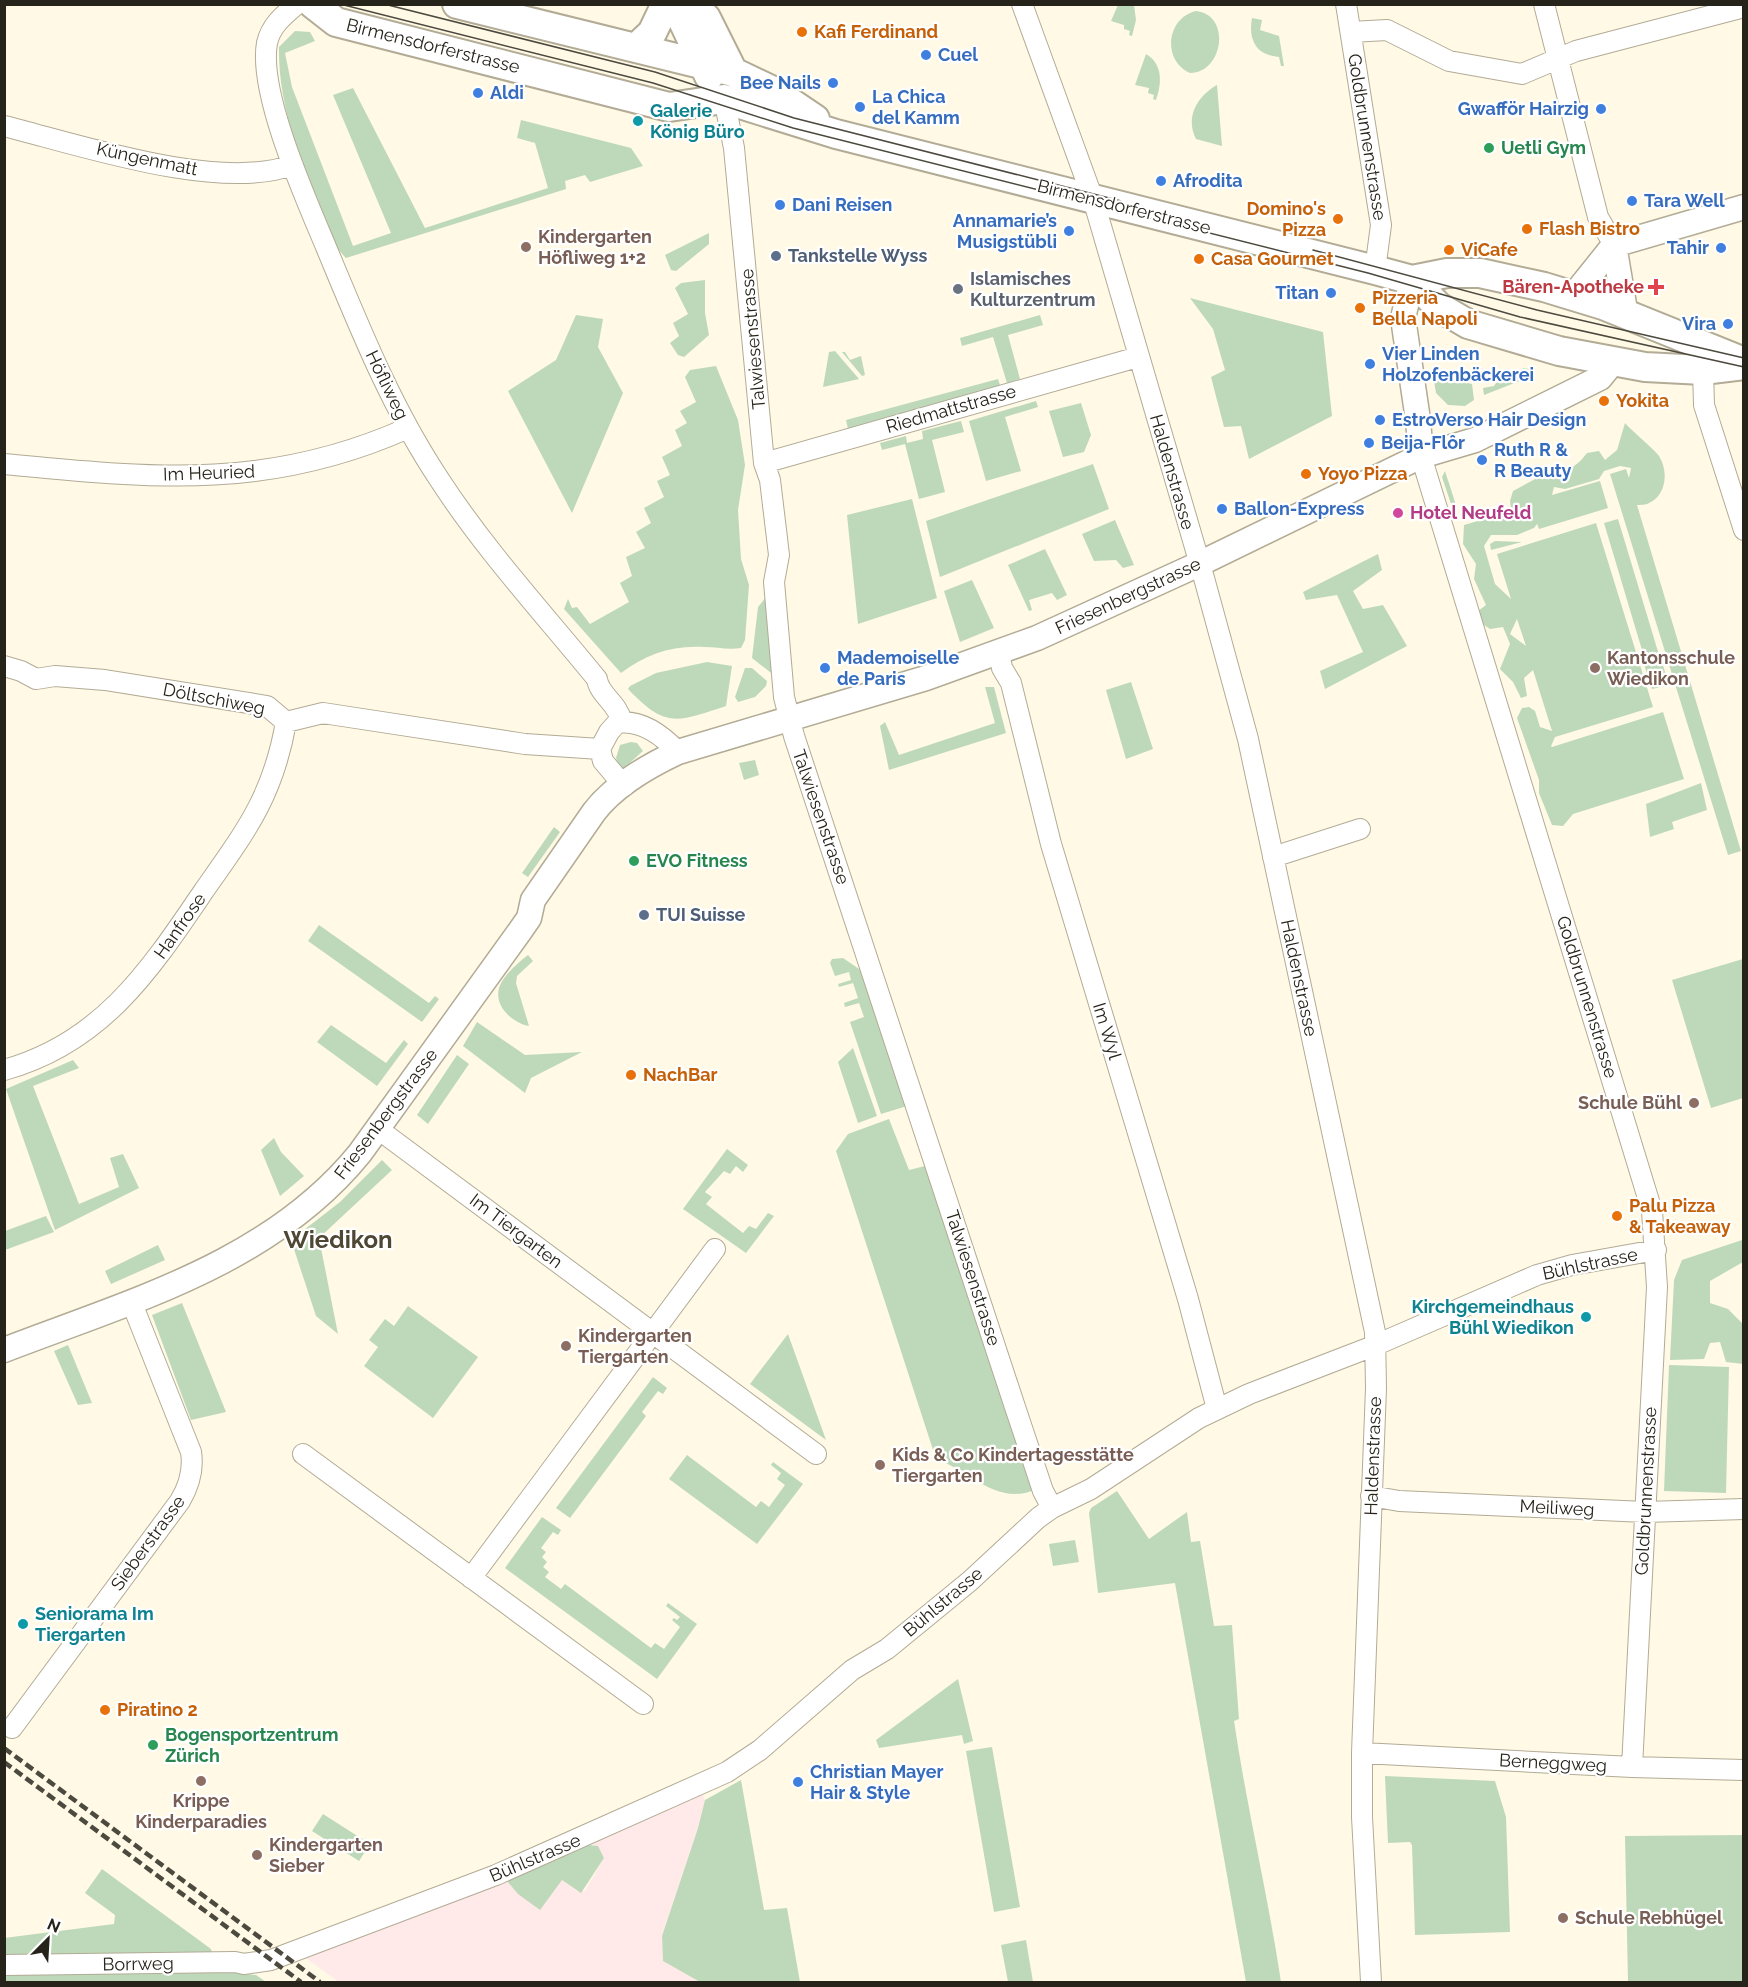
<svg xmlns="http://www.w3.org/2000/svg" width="1748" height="1987" font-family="Raleway,sans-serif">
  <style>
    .industrial { fill: #ffe9e9 }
    .green { fill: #bed9ba; fill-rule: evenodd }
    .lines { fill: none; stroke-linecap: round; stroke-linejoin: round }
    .minor-casing { stroke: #b2ab95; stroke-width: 22 }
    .tertiary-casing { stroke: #b2ab95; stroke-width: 27 }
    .secondary-casing { stroke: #b2ab95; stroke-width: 32 }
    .minor { stroke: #fff; stroke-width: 20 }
    .tertiary { stroke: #fff; stroke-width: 24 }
    .secondary { stroke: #fff; stroke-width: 28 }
    .tram { stroke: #4c493e; stroke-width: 1.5 }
    .rail { stroke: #4c493e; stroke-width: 4.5; stroke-dasharray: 9 4.5; stroke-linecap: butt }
    .food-dot { fill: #e8710a; stroke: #fff; stroke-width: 2 }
    .shop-dot { fill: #3f7fe0; stroke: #fff; stroke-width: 2 }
    .culture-dot { fill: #0f9aa8; stroke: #fff; stroke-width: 2 }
    .leisure-dot { fill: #2e9e5b; stroke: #fff; stroke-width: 2 }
    .education-dot { fill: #8d6e63; stroke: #fff; stroke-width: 2 }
    .service-dot { fill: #5c6f8a; stroke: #fff; stroke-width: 2 }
    .health-dot { fill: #e0444e; stroke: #fff; stroke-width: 2 }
    .worship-dot { fill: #6b7280; stroke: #fff; stroke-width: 2 }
    .hotel-dot { fill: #d1479c; stroke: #fff; stroke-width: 2 }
    .labels { text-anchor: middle; stroke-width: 4.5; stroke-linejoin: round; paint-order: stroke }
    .food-label { font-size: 18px; font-weight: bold; fill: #c56008; stroke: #fff; text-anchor: start }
    .street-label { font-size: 18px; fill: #26231a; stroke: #fff }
    .shop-label { font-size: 18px; font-weight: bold; fill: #366cbe; stroke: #fff; text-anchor: start }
    .culture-label { font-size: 18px; font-weight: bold; fill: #0d838f; stroke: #fff; text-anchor: start }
    .leisure-label { font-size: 18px; font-weight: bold; fill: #27864d; stroke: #fff; text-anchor: start }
    .education-label { font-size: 18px; font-weight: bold; fill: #785e54; stroke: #fff; text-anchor: start }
    .service-label { font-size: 18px; font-weight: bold; fill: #4e5e75; stroke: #fff; text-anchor: start }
    .worship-label { font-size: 18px; font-weight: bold; fill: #5b616d; stroke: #fff; text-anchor: start }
    .health-label { font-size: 18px; font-weight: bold; fill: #be3a42; stroke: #fff; text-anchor: end }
    .hotel-label { font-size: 18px; font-weight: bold; fill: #b23c85; stroke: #fff; text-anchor: start }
    .district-label { font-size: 24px; font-weight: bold; fill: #4e4734; stroke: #fff }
  </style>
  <rect width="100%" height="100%" fill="#fff9e6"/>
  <path class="industrial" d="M702,1793L705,1800L698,1828L662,1936L663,1961L700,1982H339L303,1956L507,1881L518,1894L562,1880L577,1891H585L604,1858L593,1844L589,1845Z"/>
  <path class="green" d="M1118,5H1134L1136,20L1132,36L1129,35L1130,31L1124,29V25L1111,21Z
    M1196,11C1232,15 1223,73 1190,73C1162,61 1166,18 1196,11Z
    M1252,18L1262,20L1260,30L1279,36L1284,66H1281L1279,57C1256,55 1248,40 1252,18Z
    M295,31L310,32L315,41L285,53L292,87L353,246L391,233L333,95L353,88L425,228L548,188L535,143L517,138L521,120L631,148L643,166L590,182L585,175L565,181L566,189L346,258C334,247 329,230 323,215C300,162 278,105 279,47Z
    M1146,54C1163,64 1162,83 1156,100L1153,99L1154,95L1148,93L1149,88L1135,85Z
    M1217,85L1222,146L1196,139C1185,118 1197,96 1217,85Z
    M709,233V244L676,271L671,270L665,255Z
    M705,280V313L709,335L684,357L678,355L670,343L679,336L673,323L688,314L675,288L681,283Z
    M1190,298L1323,332L1332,416L1249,459L1241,426L1224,427L1211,377L1225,370L1213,329Z
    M576,315L603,319L598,347L623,393L572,513L508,391L556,360Z
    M1040,315L1043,325L1008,335L1020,379L1007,383L993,337L962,346L960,338Z
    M835,351L859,379L823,387L829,352Z
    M842,352H845L850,360L861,356L865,375L862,376Z
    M716,366L738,420L745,465L738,510L741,559L749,585L745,640L741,648C728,650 717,647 704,647C672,645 646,654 621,673L564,609L568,599L572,608L577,607L590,624L629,602L620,583L632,576L626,557L645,548L636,532L651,523L644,508L664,497L657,481L670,475L662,457L682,446L675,430L687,423L680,411L696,402L685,377L690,370Z
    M1523,368L1529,369L1527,378L1484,395L1483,388L1494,386L1501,375L1520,378Z
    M1433,375L1472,384L1474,400L1465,406L1448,405L1436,393Z
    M998,379L1001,388L848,429L846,420Z
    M1036,401L1038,407L1005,417L1021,471L986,481L969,421Z
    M1081,403L1091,435L1084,452L1063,457L1049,411Z
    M961,421L964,432L932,440L945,492L919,499L905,444L882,450L880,443L906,436L907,443L923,439L922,431Z
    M1625,423C1631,430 1656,451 1659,456C1672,477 1662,507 1637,505L1741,851L1728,855L1610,474L1626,469L1629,478L1631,468L1620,466L1604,471L1599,479L1565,489L1554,487L1552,495L1600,481L1608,508L1539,529L1537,524L1534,528L1517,535H1491L1484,546L1495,584L1511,599L1497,554L1596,523L1653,707L1555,737L1551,746L1552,747L1663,712L1684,779L1573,814L1563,826L1552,825L1539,793V780L1517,718L1522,708L1529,707L1535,711L1540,727L1552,731L1533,670L1524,678L1527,696L1521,698L1513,682L1500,669L1510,644L1503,627L1490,629L1478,621V611L1486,605L1474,579L1476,564L1463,544L1464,525L1495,516L1512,517L1510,501L1513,491L1554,469C1569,472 1578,465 1587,453L1599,451L1605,460L1617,450ZM1517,619L1526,646L1510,634Z
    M1093,464L1109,509L940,577L926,521Z
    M1445,471L1456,505L1452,507L1442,477Z
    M912,499L937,598L858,624L847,515Z
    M1618,519L1659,655L1645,660L1604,523Z
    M1115,520L1134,565L1123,568L1116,560L1094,561L1082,534Z
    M1495,541L1522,542L1491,550L1490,544Z
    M1045,549L1067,595L1057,600L1052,593L1029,600L1032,610L1029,611L1008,565Z
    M1378,554L1382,570L1353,591L1363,609L1383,605L1407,646L1325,689L1320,671L1363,652L1337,595L1306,600L1303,592Z
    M972,580L994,628L960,642L944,591Z
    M767,596L775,676L752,658L758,607Z
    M1661,659L1669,685L1652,689L1644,664Z
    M707,662L732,666L726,706C677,722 666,729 628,689L630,686L656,673Z
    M745,668H752L767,681L766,686L755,697L738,702L735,697Z
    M1131,682L1153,749L1126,759L1106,690Z
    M985,687H994L1006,733L889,770L880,726L885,722L899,755L995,723Z
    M631,742L637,743L643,751L623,769L618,764L616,758L620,745Z
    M755,760L759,775L744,780L739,763Z
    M1701,783L1707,810L1672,822L1674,829L1650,837L1646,804Z
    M554,827L560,832L528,877L522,873Z
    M319,925L429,1003L435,996L439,999L422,1022L308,941Z
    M528,955L533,961L517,976L516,983L529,1026C513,1023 494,1007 499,988C503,975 518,963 528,955Z
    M843,958L862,971L907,1106L881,1114L850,1022L864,1017L859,1003L845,1007L844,1003L858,998L853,983L839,987L838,984L851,980L849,972L835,976L830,963L832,959Z
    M1743,959V1098L1711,1108L1672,980Z
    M477,1022L525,1055L582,1052L531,1078L525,1093L463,1046Z
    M331,1025L386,1063L404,1040L408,1044L377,1086L317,1042Z
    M853,1048L877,1116L858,1123L838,1062Z
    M457,1055L469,1064L428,1124L417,1115Z
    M73,1060L79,1068L33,1086L79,1204L119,1187L110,1158L123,1154L139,1188L55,1230L6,1089Z
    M889,1119L909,1170L925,1166L1032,1491C994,1504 969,1470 936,1459L836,1151L848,1134Z
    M274,1138L281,1152L304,1176L280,1196L261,1150Z
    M727,1149L748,1165L743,1172L736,1166L730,1174L724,1171L705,1192L712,1197L706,1204L743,1233L749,1226L756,1229L768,1213L774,1216L746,1253L683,1209Z
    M382,1160L392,1170L319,1238L338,1334L316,1316L291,1240L340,1202Z
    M46,1216L54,1232L5,1250V1231Z
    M1742,1240L1743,1262L1710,1281V1303L1728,1309L1743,1324V1364L1726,1362L1720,1342L1710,1343L1704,1359L1670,1360L1674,1280L1682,1260Z
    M158,1245L165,1260L111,1284L105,1271Z
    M182,1303L226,1412L191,1420L152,1315Z
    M408,1306L478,1357L433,1418L364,1366L378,1347L369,1340L385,1319L394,1326Z
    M788,1334L826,1440L750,1384Z
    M68,1345L92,1403L78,1405L54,1351Z
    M1669,1365L1729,1367L1726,1493L1664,1491Z
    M653,1377L667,1388L663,1394L658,1391L642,1412L646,1416L570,1518L556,1508Z
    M687,1455L756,1507L761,1501L769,1507L785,1485L777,1479L781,1473L771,1465L773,1462L803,1484L757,1544L669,1479Z
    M1117,1491L1149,1539L1187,1512L1191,1542L1200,1541L1214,1626L1232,1625L1239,1719L1234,1721C1247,1809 1268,1895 1281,1982H1246L1175,1583L1098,1593L1089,1513L1091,1508Z
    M542,1517L561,1530L558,1535L553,1532L541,1548L546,1552L542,1557L547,1562L543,1567L549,1572L545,1577L561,1589L565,1584L651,1648L655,1643L664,1649L680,1627L672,1620L674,1618L677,1620L680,1617L666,1606L668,1603L697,1624L657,1679L505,1568Z
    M1075,1540L1079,1562L1053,1566L1049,1544Z
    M958,1679L973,1741L964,1744L962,1735L879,1748L876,1740Z
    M992,1747L1020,1907L994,1912L966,1751Z
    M1385,1776L1495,1781L1506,1817L1510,1932L1415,1935L1412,1845L1410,1842L1388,1843Z
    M741,1780L764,1910L787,1908L800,1982H700L663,1961L662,1936L698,1828L705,1800Z
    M323,1814L370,1844L359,1861L312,1831Z
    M1743,1835V1982H1628L1625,1836Z
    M589,1845L598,1846L604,1858L581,1893L562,1880L540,1910L518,1894L507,1881Z
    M102,1869L211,1949L213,1956L5,1960L4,1938L114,1924L115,1915L85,1893Z
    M1026,1940L1033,1982H1008L1001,1945Z
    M260,1969L247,1974L256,1975L266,1982H5L4,1971Z"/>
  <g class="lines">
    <g class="minor-casing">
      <path id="minor" d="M297,4C284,15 271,25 267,43C258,93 306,199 326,247C359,326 391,407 439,479C485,550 544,614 597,679C599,695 618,703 622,722
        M1022,4L1093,199L1204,578L1248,739L1375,1332L1376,1388L1362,1753V1817L1371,1982
        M1346,4L1381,225L1375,270
        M1544,4L1598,217L1614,245
        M1351,32L1387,30L1449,61L1522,74L1576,51L1744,7
        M724,99L734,148L764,463L770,480L779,555L774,582L784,697L794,736L1015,1407L1043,1491L1052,1508
        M4,126C80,145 219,192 292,165
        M1703,370L1704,405L1744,530
        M1421,456L1652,1211L1657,1287L1632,1767
        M764,463L1138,357
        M4,464C153,478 267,491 408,428
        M999,653L1002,668L1011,683L1051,844L1188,1299L1217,1409
        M4,666L21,671L36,679L55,676L105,680L267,706L286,722L323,713L525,744L600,749
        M624,786L603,761L600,749L609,732L617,723C641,719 663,736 678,752
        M1273,857L1360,829
        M4,1070C102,1043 150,970 203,892C245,832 273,797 286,722
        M378,1129L816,1454
        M303,1454L643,1704
        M1371,1496L1399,1501L1645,1512L1744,1509
        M471,1578L715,1249
        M12,1728L180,1501C189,1486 194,1471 191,1452L131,1301
        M1362,1753L1632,1767L1744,1770
        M4,1965L235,1962L244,1964L271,1960L496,1875L727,1772L760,1750L852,1670L887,1649L970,1581L1038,1518L1052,1508L1091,1489L1199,1418L1249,1394L1376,1345L1537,1275L1572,1265L1656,1250"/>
    </g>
    <g class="tertiary-casing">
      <path id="tertiary" d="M1614,245L1626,316
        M1412,280L1403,318L1418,420L1421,456
        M1574,295L1614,245L1744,207
        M4,1350C131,1301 271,1263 360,1153L520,931L529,918L533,900L594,812C614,786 648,766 678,752L926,678L1037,638L1199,564L1421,456L1475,440L1600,378L1613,362"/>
    </g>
    <g class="secondary-casing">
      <path id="secondary" d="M313,4L336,22L669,107L724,99L836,134L1375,270L1412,280L1439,307L1468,324L1559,351L1645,367L1703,370L1744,365
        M457,4L733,72L775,92L815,119
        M675,4L709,76
        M693,4L706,18L733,72
        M636,48L652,33L666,4
        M1412,280L1447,273H1480L1544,287L1603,305L1744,362"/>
    </g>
    <use href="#minor" class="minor"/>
    <use href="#tertiary" class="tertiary"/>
    <use href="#secondary" class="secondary"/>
    <path class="tram" d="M340,4L653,83L793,128L1368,273L1520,317L1744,367
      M384,4L655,72L794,118L1121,201
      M1313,250L1537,310L1744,358"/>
    <path class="rail" d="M4,1748L320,1982
      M4,1762L301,1982"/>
  </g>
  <g class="food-dot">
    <circle cx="802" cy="32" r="6"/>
    <circle cx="1338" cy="219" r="6"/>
    <circle cx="1527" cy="229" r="6"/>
    <circle cx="1449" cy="250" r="6"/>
    <circle cx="1199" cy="259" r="6"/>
    <circle cx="1360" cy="308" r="6"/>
    <circle cx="1604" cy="401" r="6"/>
    <circle cx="1306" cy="474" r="6"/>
    <circle cx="631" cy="1075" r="6"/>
    <circle cx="1617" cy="1216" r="6"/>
    <circle cx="105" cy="1710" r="6"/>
  </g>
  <g class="shop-dot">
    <circle cx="926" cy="55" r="6"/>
    <circle cx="833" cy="83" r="6"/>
    <circle cx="478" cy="93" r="6"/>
    <circle cx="860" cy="107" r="6"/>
    <circle cx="1601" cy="109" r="6"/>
    <circle cx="1161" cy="181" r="6"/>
    <circle cx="1632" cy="201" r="6"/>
    <circle cx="780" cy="205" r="6"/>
    <circle cx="1069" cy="231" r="6"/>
    <circle cx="1721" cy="248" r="6"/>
    <circle cx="1331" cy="293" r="6"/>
    <circle cx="1728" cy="324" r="6"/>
    <circle cx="1370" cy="364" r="6"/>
    <circle cx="1380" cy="420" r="6"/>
    <circle cx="1369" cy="443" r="6"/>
    <circle cx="1482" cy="460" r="6"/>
    <circle cx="1222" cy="509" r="6"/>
    <circle cx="825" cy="668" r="6"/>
    <circle cx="798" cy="1782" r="6"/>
  </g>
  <g class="culture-dot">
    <circle cx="638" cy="121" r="6"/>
    <circle cx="1586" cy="1317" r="6"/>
    <circle cx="23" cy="1624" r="6"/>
  </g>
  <g class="leisure-dot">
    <circle cx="1489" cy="148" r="6"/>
    <circle cx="634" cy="861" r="6"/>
    <circle cx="153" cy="1745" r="6"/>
  </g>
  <g class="education-dot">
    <circle cx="526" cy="247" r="6"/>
    <circle cx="1595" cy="668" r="6"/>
    <circle cx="1694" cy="1103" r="6"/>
    <circle cx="566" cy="1346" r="6"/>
    <circle cx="880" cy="1465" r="6"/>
    <circle cx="201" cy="1781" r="6"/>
    <circle cx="257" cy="1855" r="6"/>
    <circle cx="1563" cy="1918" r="6"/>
  </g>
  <g class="service-dot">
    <circle cx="776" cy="256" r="6"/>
    <circle cx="644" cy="915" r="6"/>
  </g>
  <path class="health-dot" d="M1653 278h6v6h6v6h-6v6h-6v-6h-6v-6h6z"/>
  <circle class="worship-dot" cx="958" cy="289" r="6"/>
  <circle class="hotel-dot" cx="1398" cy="513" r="6"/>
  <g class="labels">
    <g class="food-label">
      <text x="814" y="38">Kafi Ferdinand</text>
      <text x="1326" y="215" text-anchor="end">Domino's<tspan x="1326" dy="21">Pizza</tspan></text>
      <text x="1539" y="235">Flash Bistro</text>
      <text x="1461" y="256">ViCafe</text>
      <text x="1211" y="265">Casa Gourmet</text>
      <text x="1372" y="304">Pizzeria<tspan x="1372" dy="21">Bella Napoli</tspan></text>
      <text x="1616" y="407">Yokita</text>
      <text x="1318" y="480">Yoyo Pizza</text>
      <text x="643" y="1081">NachBar</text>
      <text x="1629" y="1212">Palu Pizza<tspan x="1629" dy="21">&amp; Takeaway</tspan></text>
      <text x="117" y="1716">Piratino 2</text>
    </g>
    <g class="street-label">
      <text transform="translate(433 46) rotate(14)" y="6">Birmensdorferstrasse</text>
      <text transform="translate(1367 137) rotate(81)" y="6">Goldbrunnenstrasse</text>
      <text transform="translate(147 159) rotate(12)" y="6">Küngenmatt</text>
      <text transform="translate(1124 207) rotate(14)" y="6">Birmensdorferstrasse</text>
      <text transform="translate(753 339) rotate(-95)" y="6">Talwiesenstrasse</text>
      <text transform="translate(387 385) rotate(64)" y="6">Höfliweg</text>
      <text transform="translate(951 409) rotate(-16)" y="6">Riedmattstrasse</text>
      <text transform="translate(1172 472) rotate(74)" y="6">Haldenstrasse</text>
      <text transform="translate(209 473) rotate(-2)" y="6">Im Heuried</text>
      <text transform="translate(1128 596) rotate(-25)" y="6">Friesenbergstrasse</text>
      <text transform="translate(214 699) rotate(11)" y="6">Döltschiweg</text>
      <text transform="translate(821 817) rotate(71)" y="6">Talwiesenstrasse</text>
      <text transform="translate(180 926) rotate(-55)" y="6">Hanfrose</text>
      <text transform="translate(1299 978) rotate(78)" y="6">Haldenstrasse</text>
      <text transform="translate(1587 997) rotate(73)" y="6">Goldbrunnenstrasse</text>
      <text transform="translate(1107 1031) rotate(73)" y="6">Im Wyl</text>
      <text transform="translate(386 1114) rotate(-53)" y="6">Friesenbergstrasse</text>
      <text transform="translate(516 1231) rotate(37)" y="6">Im Tiergarten</text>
      <text transform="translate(1590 1264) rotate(-12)" y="6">Bühlstrasse</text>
      <text transform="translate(973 1278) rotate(72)" y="6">Talwiesenstrasse</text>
      <text transform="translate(1373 1456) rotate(-88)" y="6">Haldenstrasse</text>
      <text transform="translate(1646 1491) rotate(-87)" y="6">Goldbrunnenstrasse</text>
      <text transform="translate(1557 1508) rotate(3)" y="6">Meiliweg</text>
      <text transform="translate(148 1543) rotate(-54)" y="6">Sieberstrasse</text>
      <text transform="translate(943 1602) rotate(-40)" y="6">Bühlstrasse</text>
      <text transform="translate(1553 1763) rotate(3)" y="6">Berneggweg</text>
      <text transform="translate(535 1858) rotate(-23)" y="6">Bühlstrasse</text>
      <text transform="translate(138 1964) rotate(-1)" y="6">Borrweg</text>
    </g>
    <g class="shop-label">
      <text x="938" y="61">Cuel</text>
      <text x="821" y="89" text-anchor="end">Bee Nails</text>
      <text x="490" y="99">Aldi</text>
      <text x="872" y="103">La Chica<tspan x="872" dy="21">del Kamm</tspan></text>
      <text x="1589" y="115" text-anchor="end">Gwafför Hairzig</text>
      <text x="1173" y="187">Afrodita</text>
      <text x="1644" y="207">Tara Well</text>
      <text x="792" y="211">Dani Reisen</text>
      <text x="1057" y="227" text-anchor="end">Annamarie’s<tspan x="1057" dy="21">Musigstübli</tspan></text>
      <text x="1709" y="254" text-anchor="end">Tahir</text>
      <text x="1319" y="299" text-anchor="end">Titan</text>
      <text x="1716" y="330" text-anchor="end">Vira</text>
      <text x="1382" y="360">Vier Linden<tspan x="1382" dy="21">Holzofenbäckerei</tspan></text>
      <text x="1392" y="426">EstroVerso Hair Design</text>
      <text x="1381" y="449">Beija-Flôr</text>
      <text x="1494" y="456">Ruth R &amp;<tspan x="1494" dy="21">R Beauty</tspan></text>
      <text x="1234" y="515">Ballon-Express</text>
      <text x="837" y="664">Mademoiselle<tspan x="837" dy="21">de Paris</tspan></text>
      <text x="810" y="1778">Christian Mayer<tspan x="810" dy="21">Hair &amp; Style</tspan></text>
    </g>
    <g class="culture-label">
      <text x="650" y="117">Galerie<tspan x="650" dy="21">König Büro</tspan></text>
      <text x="1574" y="1313" text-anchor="end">Kirchgemeindhaus<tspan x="1574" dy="21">Bühl Wiedikon</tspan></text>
      <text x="35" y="1620">Seniorama Im<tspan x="35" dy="21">Tiergarten</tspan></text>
    </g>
    <g class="leisure-label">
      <text x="1501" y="154">Uetli Gym</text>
      <text x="646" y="867">EVO Fitness</text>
      <text x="165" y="1741">Bogensportzentrum<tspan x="165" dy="21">Zürich</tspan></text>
    </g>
    <g class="education-label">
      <text x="538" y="243">Kindergarten<tspan x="538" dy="21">Höfliweg 1+2</tspan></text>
      <text x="1607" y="664">Kantonsschule<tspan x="1607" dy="21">Wiedikon</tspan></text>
      <text x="1682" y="1109" text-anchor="end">Schule Bühl</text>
      <text x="578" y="1342">Kindergarten<tspan x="578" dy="21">Tiergarten</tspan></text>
      <text x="892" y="1461">Kids &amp; Co Kindertagesstätte<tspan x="892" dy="21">Tiergarten</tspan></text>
      <text x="201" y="1807" text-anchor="middle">Krippe<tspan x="201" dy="21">Kinderparadies</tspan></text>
      <text x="269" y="1851">Kindergarten<tspan x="269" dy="21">Sieber</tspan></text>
      <text x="1575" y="1924">Schule Rebhügel</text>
    </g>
    <g class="service-label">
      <text x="788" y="262">Tankstelle Wyss</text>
      <text x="656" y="921">TUI Suisse</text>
    </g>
    <g class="worship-label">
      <text x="970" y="285">Islamisches<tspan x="970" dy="21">Kulturzentrum</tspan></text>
    </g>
    <g class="health-label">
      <text x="1644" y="293">Bären-Apotheke</text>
    </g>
    <g class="hotel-label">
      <text x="1410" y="519">Hotel Neufeld</text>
    </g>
    <g class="district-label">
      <text x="338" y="1248">Wiedikon</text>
    </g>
  </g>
  <rect width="1748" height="1987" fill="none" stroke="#26231a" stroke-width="12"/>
  <g transform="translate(48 1939) rotate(24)" stroke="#ffffff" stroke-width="4.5" paint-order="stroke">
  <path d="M0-4.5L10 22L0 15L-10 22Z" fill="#26231a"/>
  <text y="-9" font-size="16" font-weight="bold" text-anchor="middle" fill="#26231a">N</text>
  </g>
</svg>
